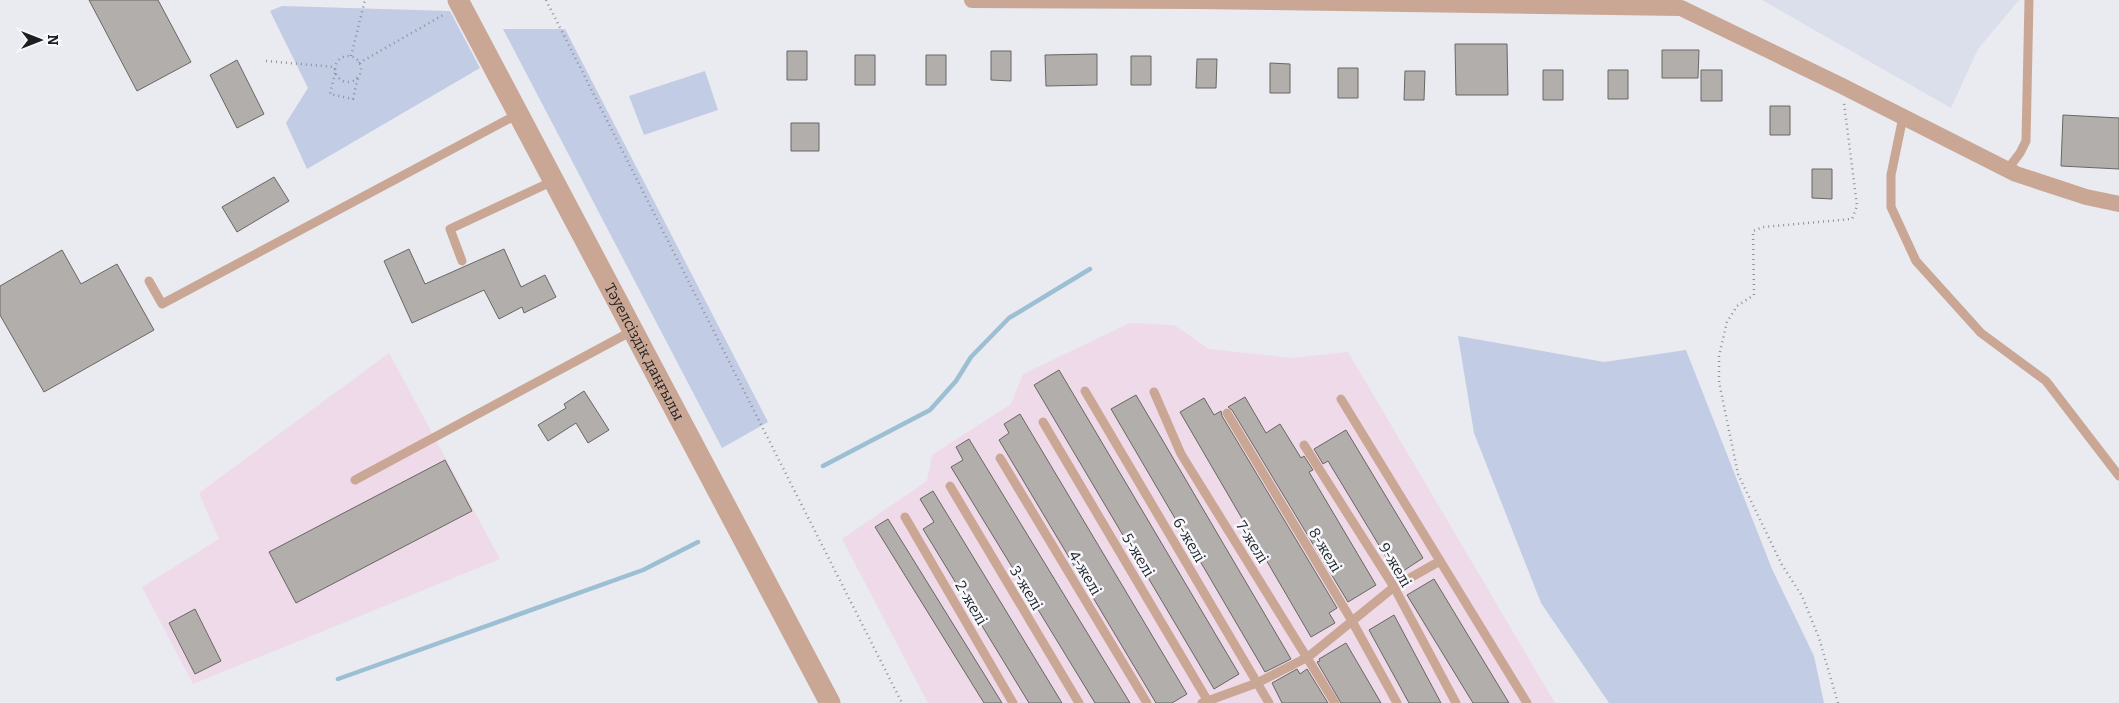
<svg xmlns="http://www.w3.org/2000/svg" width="2119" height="703" font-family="Bitter,serif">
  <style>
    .industrial { fill: #efdae9 }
    .built { fill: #dbdfeb }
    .green { fill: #c3cce5 }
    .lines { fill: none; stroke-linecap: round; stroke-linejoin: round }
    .stream { stroke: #9cbfd4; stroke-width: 4.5 }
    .building { fill: #b2aeab; stroke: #6a6663 }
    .path { stroke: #8f9194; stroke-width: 2.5; stroke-dasharray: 1 4; stroke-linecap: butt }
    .service { stroke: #caa694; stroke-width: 9 }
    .minor { stroke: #caa694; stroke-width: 16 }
    .tertiary { stroke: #caa694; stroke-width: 21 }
    .labels { text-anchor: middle; stroke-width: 5; stroke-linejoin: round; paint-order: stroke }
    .street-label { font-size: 15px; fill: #1d1e20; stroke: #f6f8fd }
  </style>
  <rect width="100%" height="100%" fill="#e9ebf0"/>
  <path class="industrial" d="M1130,323L1174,325L1209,349L1292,358L1348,352L1555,703H928L842,539L927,481L932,455L1011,404L1023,374Z
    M389,353L500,559L193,684L142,587L219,539L199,493Z"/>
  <path class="built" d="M1762,0H2019L1978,49L1951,108Z"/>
  <path class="green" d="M282,6L450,11L480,68L307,169L286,123L308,88L270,11Z
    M503,29H565L768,422L722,448Z
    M705,71L718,110L644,135L629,96Z
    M1458,336L1604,362L1686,350L1772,569L1814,656L1824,703H1609L1541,603L1474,433Z"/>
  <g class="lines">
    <path class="stream" d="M823,466L930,410L956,381L971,357L1009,318L1090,269
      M338,679L643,570L698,542"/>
  </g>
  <path class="building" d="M89,0H158L191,62L137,91Z
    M1455,44H1507L1508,95H1456Z
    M1662,50H1699L1698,78H1662Z
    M787,51H807V80H787Z
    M991,51H1011V81L991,80Z
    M1097,54V85L1046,86L1045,55Z
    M855,55H875V85H855Z
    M926,55H946V85H926Z
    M1131,56H1151V85H1131Z
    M1197,59H1217L1216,88H1196Z
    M237,60L264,114L237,128L210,75Z
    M1270,63L1290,64V93H1270Z
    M1338,68H1358V98H1338Z
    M1543,70H1563V100H1543Z
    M1608,70H1628V99H1608Z
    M1701,70H1722V101H1701Z
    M1405,71H1425L1424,100H1404Z
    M1770,106H1790V135H1770Z
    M2063,115L2119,118V169L2061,166Z
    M791,123H819V151H791Z
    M1812,169H1832V199L1812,198Z
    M274,177L289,201L237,232L222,207Z
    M409,249L425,284L504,249L521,287L545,275L556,297L524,313L522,307L499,319L484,290L412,323L384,261Z
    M62,250L81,284L117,264L154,330L44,392L0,315V286Z
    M1059,370L1239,674L1214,689L1034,385Z
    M584,391L609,430L588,443L576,423L548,441L538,425L566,408L564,404Z
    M1136,395L1291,659L1265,672L1111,409Z
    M1245,397L1266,433L1280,424L1301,458L1304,456L1313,470L1309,472L1376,585L1348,602L1232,410L1228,407Z
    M1204,398L1214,415L1221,411L1222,416L1337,608L1329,613L1335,623L1311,637L1180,412Z
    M1020,414L1187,694L1172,703H1156L999,440L1009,433L1004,424Z
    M1346,430L1423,558L1397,575L1328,461L1323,464L1314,449Z
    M969,439L1130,703H1095L951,467L963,460L956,447Z
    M445,460L472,511L296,603L269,552Z
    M933,491L1062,703H1029L923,529L934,522L920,499Z
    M888,519L1002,703H984L875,527Z
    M1434,579L1509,703H1473L1407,595Z
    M195,609L221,661L195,674L169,623Z
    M1394,615L1441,703H1409L1369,630Z
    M1346,643L1381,703H1341L1317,662L1320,661L1319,659Z
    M1297,669L1300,674L1307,669L1328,703H1282L1272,683Z"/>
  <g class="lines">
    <path class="path" d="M546,0L902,703
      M351,56L365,0
      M335 69a13 13 0 1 1 26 0a13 13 0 1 1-26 0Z
      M266,61L335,67
      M359,63L445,14
      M335,73L330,94L353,99L358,77
      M1838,703L1819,638L1802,596L1782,565L1738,474L1719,382V356L1727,322L1737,306L1754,295L1753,231L1763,227L1852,219L1857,206L1844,103"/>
    <path class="service" d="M1903,117L1891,175V207L1916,261L1981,333L2046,381L2119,476
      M2007,170L2020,153L2026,141L2029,0
      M462,261L450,229L553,181
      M149,281L162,304L518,114
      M1085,391L1269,703
      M1154,392L1181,454L1335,703
      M1341,399L1527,703
      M1227,413L1352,621L1397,703
      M1043,422L1209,703
      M1304,445L1394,587L1456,703
      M1000,458L1147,703
      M355,480L632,331
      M950,486L1079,703
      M905,517L1013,703
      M1202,703L1257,683L1308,657L1394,587L1440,561"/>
    <path class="minor" d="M972,0L1196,1L1681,8L1842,86L2016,174L2086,197L2119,204"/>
    <path class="tertiary" id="s1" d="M458,0L830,703"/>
  </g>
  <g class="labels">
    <g class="street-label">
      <text dy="5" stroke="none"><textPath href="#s1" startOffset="398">Тәуелсіздік даңғылы</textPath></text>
      <text transform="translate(1189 540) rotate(60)" y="5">6-желі</text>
      <text transform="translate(1252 542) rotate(58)" y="5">7-желі</text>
      <text transform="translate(1325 550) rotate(59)" y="5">8-желі</text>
      <text transform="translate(1138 555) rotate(59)" y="5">5-желі</text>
      <text transform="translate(1395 565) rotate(59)" y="5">9-желі</text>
      <text transform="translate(1085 573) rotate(59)" y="5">4-желі</text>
      <text transform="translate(1026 588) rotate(59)" y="5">3-желі</text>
      <text transform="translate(971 603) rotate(60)" y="5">2-желі</text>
    </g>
  </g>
  <g transform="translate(40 40) rotate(90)" stroke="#f6f8fd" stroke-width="4" paint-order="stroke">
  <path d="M0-4L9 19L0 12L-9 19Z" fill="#1d1e20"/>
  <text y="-8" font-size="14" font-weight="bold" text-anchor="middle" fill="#1d1e20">N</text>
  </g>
</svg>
